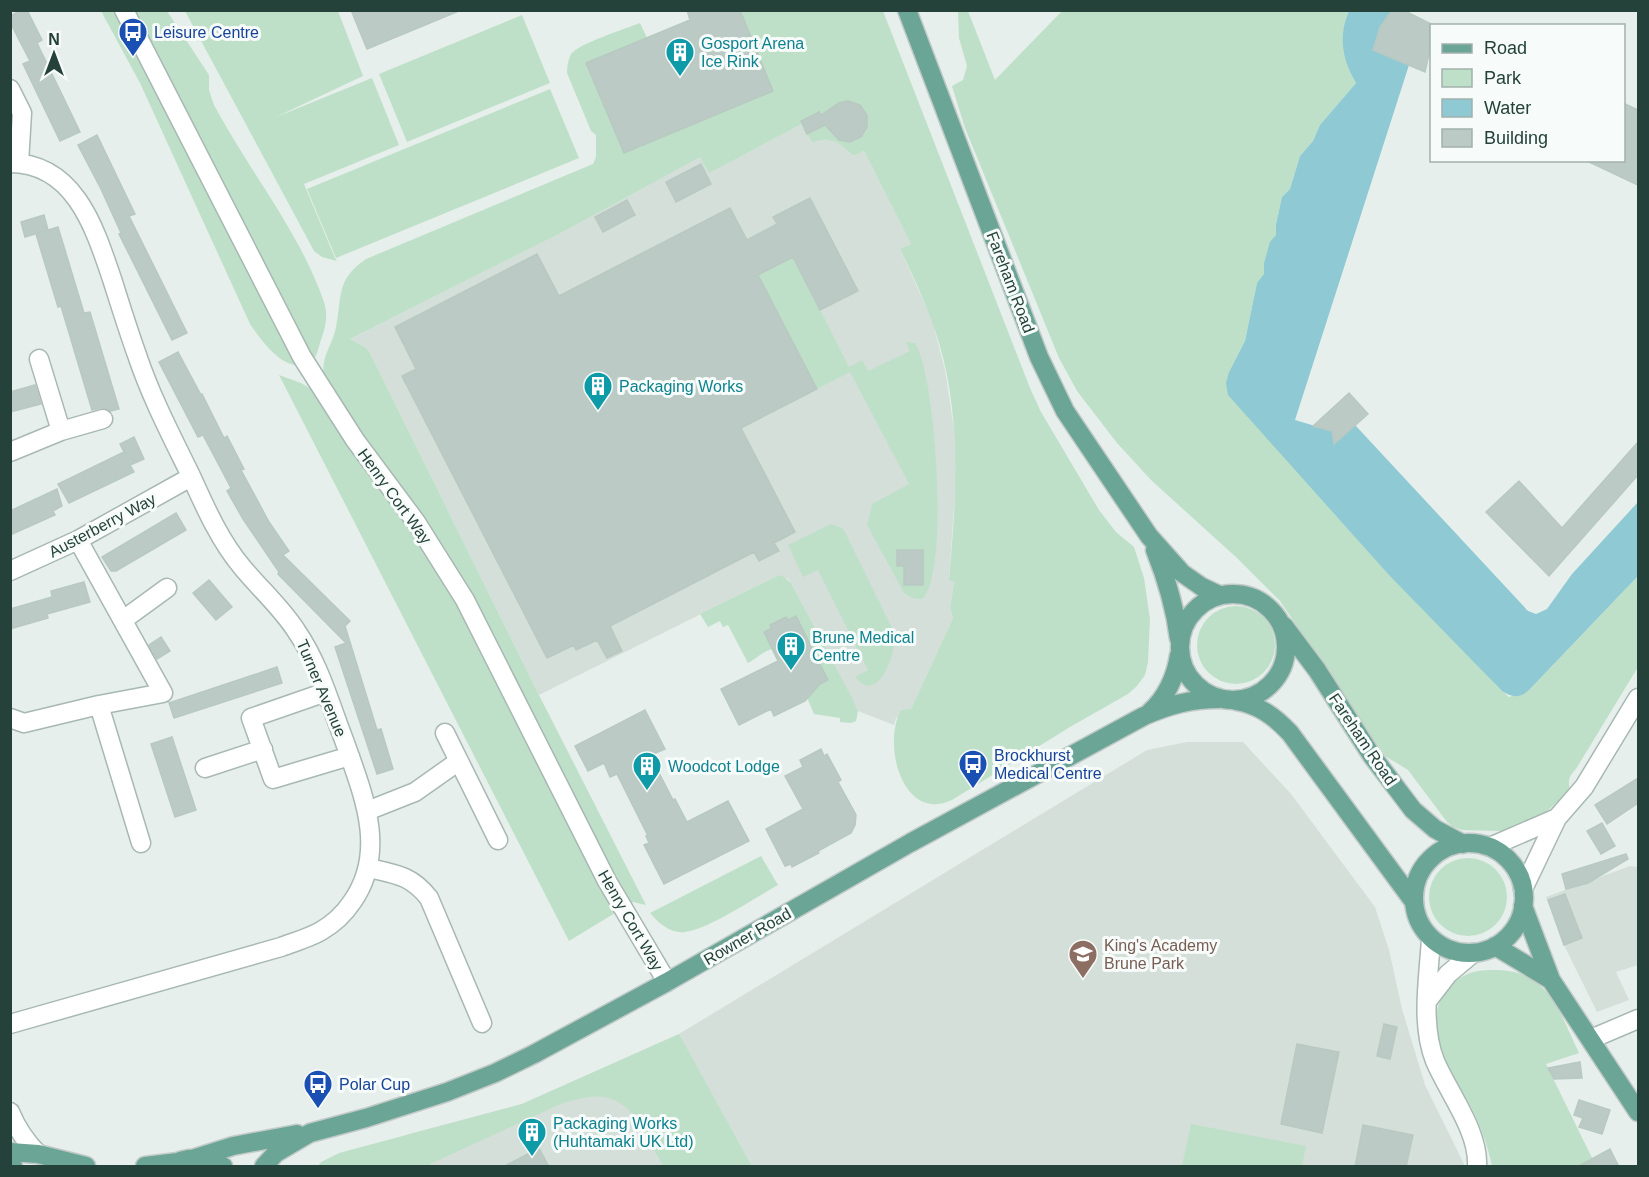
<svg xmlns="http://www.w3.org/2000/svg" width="1649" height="1177" font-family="Helvetica,sans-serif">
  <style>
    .built { fill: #d4dfda }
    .green { fill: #bfe0c8 }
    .water { fill: #8ec9d4 }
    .building { fill: #bbcac4; stroke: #b8c9c2; stroke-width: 1.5 }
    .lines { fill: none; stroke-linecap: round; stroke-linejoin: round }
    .minor-casing { stroke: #a8b8b2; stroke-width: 21 }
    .major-casing { stroke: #c2cac8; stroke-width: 21 }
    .minor { stroke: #fff; stroke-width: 18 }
    .major { stroke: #6aa596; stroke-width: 18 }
    .labels { text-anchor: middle; stroke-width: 6; stroke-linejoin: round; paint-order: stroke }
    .transit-label { font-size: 16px; fill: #164399; stroke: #f7fbf9; text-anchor: start }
    .culture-label { font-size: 16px; fill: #0d838f; stroke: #f7fbf9; text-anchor: start }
    .street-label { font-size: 16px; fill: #24423a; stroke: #f7fbf9 }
    .education-label { font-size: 16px; fill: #785e54; stroke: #f7fbf9; text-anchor: start }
  </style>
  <rect width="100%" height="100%" fill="#e6efeb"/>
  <path class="built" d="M802,124L812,143L819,140H832L844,146L853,156L864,151L911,244L900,249L932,320L945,370L954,429L956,477L949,580L954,581L950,608L953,618L911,709L896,718L894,725L858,711L791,583L788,579L779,575L539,695L370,353L365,347L350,339L561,233L700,156L709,172Z
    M1187,742H1243L1291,794L1375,907L1389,950L1402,1009L1425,1085L1464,1164V1166H752L690,1055L745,1166H318L409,1134L522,1104L679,1034L1147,750Z
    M1630,866L1638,867V965L1616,972L1629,1000L1597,1012L1564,945L1546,897Z"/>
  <path class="green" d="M101,11H167L209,75V90L214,105C248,169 301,234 324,302C328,315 326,325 322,337C319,344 318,354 314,359C312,362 309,363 306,364C283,372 261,340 250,324L140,83Z
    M185,11H338L363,76L276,117L372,78L399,145L304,184L335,258L337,261L322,257L314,251Z
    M712,11H883L1030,388L1041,412L1099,510L1116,532L1134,547L1144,578L1150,619L1148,662L1145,675L1137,686L1128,694L1070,727L952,800C902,823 882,744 901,710L911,709L953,618L950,608L954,582L949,580C956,501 962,420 939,343C929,310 915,280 900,249L911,244L864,151L853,156C841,143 830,135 812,143L802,124L709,173L700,157L561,233L350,339L365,347L370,353L539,695L646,905L633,902L569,941L279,375L301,383L318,393C325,380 322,375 324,362C326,352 332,342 335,332C343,298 334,281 366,259L593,164L596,157V135L591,131L567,73C567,66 568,60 571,54C580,43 625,29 640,23L647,38Z
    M958,11H968L995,80L1062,11H1349C1339,34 1343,61 1356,83L1320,125L1313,141L1300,156L1290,189L1282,197L1276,224V235L1264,263L1265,274L1257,283L1245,341L1229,372L1480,668L1502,691L1509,697L1529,690L1638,576V667L1576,769C1568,777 1568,781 1570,791L1547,811L1516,829L1501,831L1462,830L1453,827L1447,822L1408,770L1385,756L1280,601L1237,558L1151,480L1117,443L1077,391L1059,358L965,128L952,86L963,80L967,66L959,38Z
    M522,15L550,83L407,142L379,74Z
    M550,89L579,158L336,258L307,189Z
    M790,250L849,367L862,360L868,371L910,351L906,342L915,343C936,374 950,576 922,599L912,598L904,593L867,525L872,504L909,484L850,372L817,389L758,275L780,264Z
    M831,524L842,528L845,532L894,632C898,652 878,706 855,677L868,670L818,570L803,577L788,545Z
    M779,575L783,576L791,583L852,698L858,711L856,721L851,723L840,722V718L814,714L802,686L773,649C763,651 757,658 748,663L728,625L723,627L720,621L708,627L700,614Z
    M1197 645a39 39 0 1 1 78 0a39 39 0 1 1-78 0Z
    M761,856L778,885C755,898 709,929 685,932C670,934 659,923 650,913Z
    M1429 897a39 39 0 1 1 78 0a39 39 0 1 1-78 0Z
    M1496,970C1548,970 1560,1013 1579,1053L1546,1064L1596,1166H1492C1488,1147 1481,1127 1472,1109C1461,1087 1443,1064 1437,1039C1431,1013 1442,984 1468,974C1476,970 1487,970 1496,970Z
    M679,1034L752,1166H663C634,1112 623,1078 554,1107L426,1166H318L321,1162L339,1153L522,1104Z
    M1191,1124L1306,1146L1302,1166H1182Z"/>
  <path class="water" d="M1349,11H1392L1409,65L1295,420L1332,431L1334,444L1355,425L1528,611L1536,614L1547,609L1572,574L1638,502V576L1529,690C1520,698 1512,698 1502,691L1389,575L1228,395L1226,383L1229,372L1245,341L1257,283L1264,274V263L1270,242L1276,235V224L1282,197L1290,189L1300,156L1313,141L1320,125L1356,83C1342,59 1338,36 1349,11Z"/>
  <path class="building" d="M22,10H27L42,40L37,43L80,132L60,141L23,64L30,61L10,22V16Z
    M351,10H459V11L367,49Z
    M687,10H740L773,91L624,153L586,63L690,20Z
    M1392,10H1403L1431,24V45L1425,72L1373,50L1380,27Z
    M848,101L860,105L867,115V127L861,137L850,142L839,140L825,125L807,134L801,121L819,112L821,115L839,103Z
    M1623,103L1638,110V185L1585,160H1623Z
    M97,135L135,214L129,216L187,333L172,340L119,234L121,233L101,189L78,145Z
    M701,164L711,184L676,202L666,182Z
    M810,198L858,291L820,310L793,257L758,275L817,389L741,428L795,532L774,543L779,551L759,561L754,552L610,626L622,651L607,658L597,640L576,650L574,645L547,658L402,376L416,369L395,327L537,254L559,296L730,208L747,240L777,224L773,217Z
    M627,200L635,215L603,232L595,217Z
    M44,215L48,230L25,237L21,222Z
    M58,227L84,313L90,312L119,409L111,411L106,408H100L92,410L61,306L58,307L36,234Z
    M178,352L201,395L202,394L224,438L227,436L244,469L241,470L269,522L289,551L283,555L350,621L345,626L377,730L381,729L393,769L377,774L335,647L346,643L278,574L279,572L243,519L227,491L231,488L203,435L198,437L159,362Z
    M35,385L41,404L10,412V392Z
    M1349,393L1368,414L1334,444L1332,431L1313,426Z
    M134,437L144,459L130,465L134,472L69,503L58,484L124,452L120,444Z
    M1638,442V475L1549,576L1486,512L1519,481L1562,528Z
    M57,489L62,506L53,511L55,515L10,535V511Z
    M176,513L186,530L116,571H111L102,557Z
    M897,550H923V585H904V566H897Z
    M209,580L232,607L216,620L193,593Z
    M84,582L90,602L47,614L48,618L10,629V609L52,597L51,591Z
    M796,616L828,680L820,684L805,701L774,716L771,709L739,725L721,689L778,661L764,632L772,628L770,625L786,617L788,620Z
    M161,637L170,651L157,659L149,645Z
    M277,667L282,683L174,718L169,703Z
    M645,710L665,749L653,754L659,765L656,767L673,800L675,799L687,822L728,801L749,841L664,884L644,845L649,843L646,836H648L617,774L610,777L604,763L588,771L575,746Z
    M172,737L196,810L175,817L151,744Z
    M821,749L824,756L827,754L841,780L838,782L856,815L855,825L851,833L818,851L819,853L792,867L791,864L785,866L766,829L803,809L785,776L803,767L800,760Z
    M1638,778V803L1607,824L1595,805Z
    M1602,823L1615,846L1601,854L1587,831Z
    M1626,854L1628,859L1588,883L1566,889L1562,874Z
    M1565,894L1582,938L1564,945L1548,900Z
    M1384,1024L1397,1027L1390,1059L1377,1056Z
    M1297,1044L1339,1052L1322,1133L1281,1124Z
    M1580,1062L1582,1078L1554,1079L1548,1068Z
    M1579,1100L1610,1110L1602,1134L1579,1127L1583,1118L1574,1115Z
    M1363,1125L1413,1135L1406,1167H1355Z
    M539,1148L549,1167H503Z
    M1610,1149L1619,1167H1577Z"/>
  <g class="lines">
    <g class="minor-casing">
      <path id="minor" d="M124,10L302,357L355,440L416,522L465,600L607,881L667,982
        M10,89L22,113L19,163
        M10,163C75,163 95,229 112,279C120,304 128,330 137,355C151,397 172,437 191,476C205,507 220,541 242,567C260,589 282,608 297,632C319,664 330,704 344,740C363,794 388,851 352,902C344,914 333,924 321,931C309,938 294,942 281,947L10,1024
        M39,359L61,431
        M10,452L61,431L103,419
        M10,571L78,540L191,477
        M123,620L167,588
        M326,692L251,718L273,779L350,756
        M99,705L141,843
        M10,718L24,723L99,705L163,693L78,540
        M445,733L498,840
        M205,768L263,749
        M367,811L415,792L459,761
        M1490,847L1557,818
        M369,868C395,874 411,875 429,898L482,1023
        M1523,889L1557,818L1584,787L1638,698
        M1431,938C1429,977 1420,1023 1435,1061C1448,1092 1479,1131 1477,1166
        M1428,1000L1448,974L1473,953
        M1591,1039L1638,1019
        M10,1112C17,1129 25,1141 38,1154"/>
    </g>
    <g class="major-casing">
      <path id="major" d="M907,10L1039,357L1065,411L1149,536L1182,573L1202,587L1219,595
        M1155,550C1167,580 1175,607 1179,639
        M1180 647a53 53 0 1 1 106 0a53 53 0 1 1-106 0Z
        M1284,626L1317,670L1372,756L1413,810L1435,829L1463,844
        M1236,701C1259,705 1274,716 1290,733L1414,902
        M1150,712C1166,698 1176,676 1179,655
        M1414 898a55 55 0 1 1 110 0a55 55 0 1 1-110 0Z
        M1523,906L1551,980L1638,1112
        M1495,946L1551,980
        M10,1152L38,1154L86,1166
        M195,1158L233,1146L297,1134
        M10,1166H13
        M145,1166L178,1162
        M169,1166C186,1156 205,1156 223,1166
        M264,1166L276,1153L310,1133L366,1118L447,1092L495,1073L534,1054L667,982L910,843L1144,716C1169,705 1191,699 1219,699"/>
    </g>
    <use href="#minor" class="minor"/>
    <use href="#major" class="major"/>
  </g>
  <defs>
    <g id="bus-pin" transform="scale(1.5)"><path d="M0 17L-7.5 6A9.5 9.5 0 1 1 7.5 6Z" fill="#1a4fb4" stroke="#f7fbf9"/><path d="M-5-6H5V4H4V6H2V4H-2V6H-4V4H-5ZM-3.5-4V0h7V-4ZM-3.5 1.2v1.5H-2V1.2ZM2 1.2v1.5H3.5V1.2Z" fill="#fff"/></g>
    <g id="building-pin" transform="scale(1.5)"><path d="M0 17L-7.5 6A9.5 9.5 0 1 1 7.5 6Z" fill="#0f9aa8" stroke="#f7fbf9"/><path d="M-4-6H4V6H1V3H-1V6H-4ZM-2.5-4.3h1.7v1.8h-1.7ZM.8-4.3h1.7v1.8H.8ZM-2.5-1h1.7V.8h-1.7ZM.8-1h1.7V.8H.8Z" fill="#fff"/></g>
    <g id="school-pin" transform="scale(1.5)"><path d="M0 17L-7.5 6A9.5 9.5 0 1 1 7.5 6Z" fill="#8d6e63" stroke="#f7fbf9"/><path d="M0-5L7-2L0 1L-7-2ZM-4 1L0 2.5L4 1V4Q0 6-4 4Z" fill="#fff"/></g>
  </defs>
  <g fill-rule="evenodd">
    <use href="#bus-pin" x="133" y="32"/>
    <use href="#building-pin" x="680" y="52"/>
    <use href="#building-pin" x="598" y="386"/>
    <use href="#building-pin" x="791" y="646"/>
    <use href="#bus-pin" x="973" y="764"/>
    <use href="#building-pin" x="647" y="766"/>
    <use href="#school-pin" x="1083" y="954"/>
    <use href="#bus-pin" x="318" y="1084"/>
    <use href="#building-pin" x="532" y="1132"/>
  </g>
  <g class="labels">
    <g class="transit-label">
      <text x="154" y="38">Leisure Centre</text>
      <text x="994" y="761">Brockhurst<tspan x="994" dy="18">Medical Centre</tspan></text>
      <text x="339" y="1090">Polar Cup</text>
    </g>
    <g class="culture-label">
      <text x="701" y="49">Gosport Arena<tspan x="701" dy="18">Ice Rink</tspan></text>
      <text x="619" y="392">Packaging Works</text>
      <text x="812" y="643">Brune Medical<tspan x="812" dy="18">Centre</tspan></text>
      <text x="668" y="772">Woodcot Lodge</text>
      <text x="553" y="1129">Packaging Works<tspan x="553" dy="18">(Huhtamaki UK Ltd)</tspan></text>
    </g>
    <g class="street-label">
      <text transform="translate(1011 282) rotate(69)" y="6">Fareham Road</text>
      <text transform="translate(395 496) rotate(54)" y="6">Henry Cort Way</text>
      <text transform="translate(102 525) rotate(-28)" y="6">Austerberry Way</text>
      <text transform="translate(322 688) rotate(67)" y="6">Turner Avenue</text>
      <text transform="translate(1363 739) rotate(56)" y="6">Fareham Road</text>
      <text transform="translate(631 920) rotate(60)" y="6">Henry Cort Way</text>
      <text transform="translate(747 936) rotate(-30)" y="6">Rowner Road</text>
    </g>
    <g class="education-label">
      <text x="1104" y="951">King's Academy<tspan x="1104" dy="18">Brune Park</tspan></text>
    </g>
  </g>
  <rect width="1649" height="1177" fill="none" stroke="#24423a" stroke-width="24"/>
  <rect x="1430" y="24" width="195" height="138" fill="#f7fbf9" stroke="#a3b1ad" stroke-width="1.5"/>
  <rect x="1442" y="44" width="30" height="9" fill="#6aa596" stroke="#a3b1ad" stroke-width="1.5"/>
  <text x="1484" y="54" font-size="18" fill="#24423a">Road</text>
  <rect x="1442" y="69" width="30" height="18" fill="#bfe0c8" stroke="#a3b1ad" stroke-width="1.5"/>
  <text x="1484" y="84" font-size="18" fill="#24423a">Park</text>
  <rect x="1442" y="99" width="30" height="18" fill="#8ec9d4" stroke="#a3b1ad" stroke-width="1.5"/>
  <text x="1484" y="114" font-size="18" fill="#24423a">Water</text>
  <rect x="1442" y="129" width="30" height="18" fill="#bbcac4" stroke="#a3b1ad" stroke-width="1.5"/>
  <text x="1484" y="144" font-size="18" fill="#24423a">Building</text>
  <g transform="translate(54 54)" stroke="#f7fbf9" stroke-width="4.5" paint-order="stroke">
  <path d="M0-4.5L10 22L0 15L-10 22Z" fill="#24423a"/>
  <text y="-9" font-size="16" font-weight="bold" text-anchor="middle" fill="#24423a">N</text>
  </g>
</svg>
